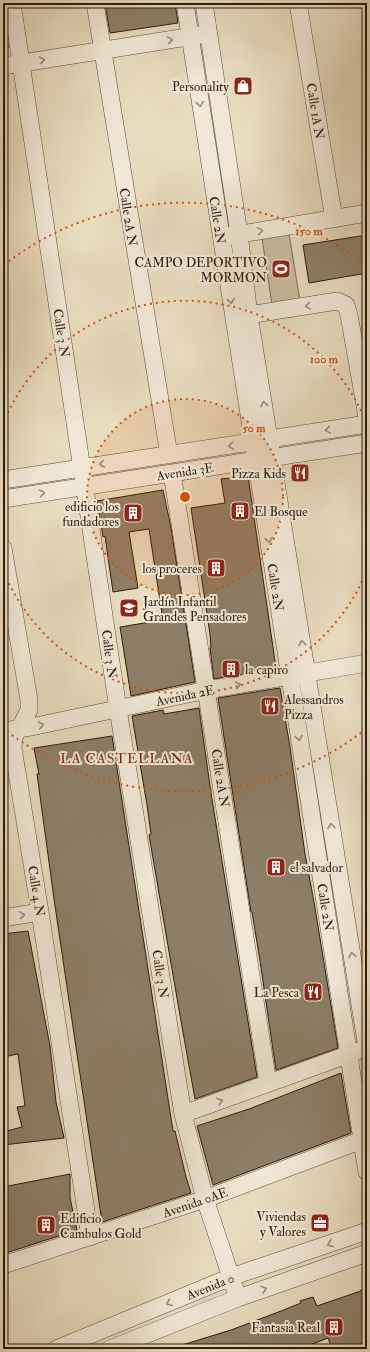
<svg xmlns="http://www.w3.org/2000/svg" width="370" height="1352" font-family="'IM FELL Double Pica',serif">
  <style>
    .green { fill: #c8bba0; stroke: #796b55 }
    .building { fill: #8d7f68; stroke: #2a1b0a }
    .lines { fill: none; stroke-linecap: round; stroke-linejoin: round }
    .minor-casing { stroke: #5a4b37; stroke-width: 18 }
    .minor { stroke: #f0e8d5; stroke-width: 17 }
    .oneway { stroke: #978c7a }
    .ring { fill: none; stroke: #d5530c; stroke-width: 2; stroke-dasharray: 2 4 }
    .labels { text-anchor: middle; stroke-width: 4; stroke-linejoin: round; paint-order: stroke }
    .poi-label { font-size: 13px; fill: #2a1b0a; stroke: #f0e8d5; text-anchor: end }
    .street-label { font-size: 13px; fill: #2a1b0a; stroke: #f0e8d5 }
    .neighbourhood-label { font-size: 14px; letter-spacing: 1px; fill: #7a1f14; stroke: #f0e8d5 }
    .centre { fill: #d5530c; stroke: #f0e8d5; stroke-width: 2 }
    .ring-label { font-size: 12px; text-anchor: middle; font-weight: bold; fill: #d5530c; stroke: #f0e8d5; stroke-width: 4; stroke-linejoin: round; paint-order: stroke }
  </style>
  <rect width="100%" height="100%" fill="#e8dcbf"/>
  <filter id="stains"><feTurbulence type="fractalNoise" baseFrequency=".005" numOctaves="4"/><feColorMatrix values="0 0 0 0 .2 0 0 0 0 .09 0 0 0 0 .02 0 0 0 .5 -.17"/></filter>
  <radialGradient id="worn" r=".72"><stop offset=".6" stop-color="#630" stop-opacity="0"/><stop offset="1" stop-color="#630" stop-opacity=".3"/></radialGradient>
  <path class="green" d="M3,3H7L14,46L3,48Z
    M289,234L300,301L272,305L262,238Z"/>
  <path class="building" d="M105,3H175L178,23L110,33Z
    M367,235V273L309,283L303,245Z
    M248,476L276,668L214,679L210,648H211L210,634L191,508L225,503L221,479Z
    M163,490L171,528L195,682L131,696L120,627L163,620L149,529L129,532L138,588L113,592L105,536L103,537L97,501Z
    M280,688L290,747L305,854L314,902L338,1048L276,1070L260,961L252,912H251L218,698Z
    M199,708L211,793L257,1077L195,1099L178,1004L149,835L151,834L147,805L132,716L163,710L164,714Z
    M112,736L173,1131H175L186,1177L191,1193L102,1222L55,906L37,774H39L34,748Z
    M28,931L50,1046L56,1102L64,1138L3,1145V1132L22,1127L17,1107L25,1106L18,1054L3,1057V934Z
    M341,1073L351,1133L213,1185L197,1126L249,1109Z
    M70,1174V1198L77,1230L3,1254V1187Z
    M367,1287V1349H332L328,1338L300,1349H179V1346L231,1330L281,1311L301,1303L300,1301L313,1297L317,1306L358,1292Z"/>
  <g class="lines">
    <g class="minor-casing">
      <path id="minor" d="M12,3L118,709L183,1114L205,1199L238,1298
        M95,3L169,455
        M185,3L367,1172
        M204,3L239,234L249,315L367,1048
        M298,3L334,219
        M3,66L200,35
        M229,236L367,213
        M249,315L337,301L346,305L349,315L367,417
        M172,473L268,1083
        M3,480L367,424
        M3,499L367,443
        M3,548L29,700V710L20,728L14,736L13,748L40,912L90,1237
        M3,731L31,727L207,690L367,663
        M3,918L40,912
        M183,1114L358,1051
        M3,1265L205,1199L362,1140
        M56,1349L231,1277L367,1231
        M110,1349L238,1298L367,1253"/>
    </g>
    <use href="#minor" class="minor"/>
  </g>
  <defs><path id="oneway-chevron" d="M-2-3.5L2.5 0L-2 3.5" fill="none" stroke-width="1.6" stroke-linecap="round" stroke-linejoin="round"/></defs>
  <g class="oneway">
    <use href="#oneway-chevron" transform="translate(170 40) rotate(-9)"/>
    <use href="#oneway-chevron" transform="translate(42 60) rotate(-9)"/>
    <use href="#oneway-chevron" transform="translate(200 104) rotate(81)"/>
    <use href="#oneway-chevron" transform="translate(260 231) rotate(-9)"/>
    <use href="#oneway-chevron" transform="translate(231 301) rotate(81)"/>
    <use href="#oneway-chevron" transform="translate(308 306) rotate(171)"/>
    <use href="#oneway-chevron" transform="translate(264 404) rotate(-99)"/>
    <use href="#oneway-chevron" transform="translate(328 430) rotate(171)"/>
    <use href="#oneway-chevron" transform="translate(231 446) rotate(172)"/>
    <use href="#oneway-chevron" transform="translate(102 464) rotate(172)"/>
    <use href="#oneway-chevron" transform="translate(42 493) rotate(-9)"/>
    <use href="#oneway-chevron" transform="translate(269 540) rotate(81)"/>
    <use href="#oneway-chevron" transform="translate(302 643) rotate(-99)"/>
    <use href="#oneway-chevron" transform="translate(238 685) rotate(-10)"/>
    <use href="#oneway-chevron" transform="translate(41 725) rotate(-11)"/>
    <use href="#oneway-chevron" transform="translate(299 738) rotate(81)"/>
    <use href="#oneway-chevron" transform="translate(331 826) rotate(-99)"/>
    <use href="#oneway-chevron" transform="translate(22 915) rotate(-9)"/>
    <use href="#oneway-chevron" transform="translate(352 955) rotate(-99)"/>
    <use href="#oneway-chevron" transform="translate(220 1101) rotate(-20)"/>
    <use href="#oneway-chevron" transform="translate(330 1244) rotate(161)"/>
    <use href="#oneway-chevron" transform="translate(264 1289) rotate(-19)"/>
    <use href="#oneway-chevron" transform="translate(169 1303) rotate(158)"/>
  </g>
  <circle cx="185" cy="497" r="98" fill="#d5530c" fill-opacity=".12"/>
  <g class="ring">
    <circle cx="185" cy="497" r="98"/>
    <path d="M367 570A196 196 0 0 1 3 570M3 424A196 196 0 0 1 367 424"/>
    <path d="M366 729A294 294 0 0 1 4 729M4 265A294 294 0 0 1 366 265"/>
  </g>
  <defs>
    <g id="shop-square" transform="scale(1)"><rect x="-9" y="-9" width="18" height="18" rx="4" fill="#8f2418" stroke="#f0e8d5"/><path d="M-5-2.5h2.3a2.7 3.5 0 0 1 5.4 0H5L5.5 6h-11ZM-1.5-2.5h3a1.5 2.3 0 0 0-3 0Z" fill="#fff"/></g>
    <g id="stadium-square" transform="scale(1)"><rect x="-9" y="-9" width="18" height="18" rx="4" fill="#8f2418" stroke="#f0e8d5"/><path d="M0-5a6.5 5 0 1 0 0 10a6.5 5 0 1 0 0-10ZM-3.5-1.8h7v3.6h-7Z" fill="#fff"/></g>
    <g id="restaurant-square" transform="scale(1)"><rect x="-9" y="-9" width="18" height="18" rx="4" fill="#8f2418" stroke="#f0e8d5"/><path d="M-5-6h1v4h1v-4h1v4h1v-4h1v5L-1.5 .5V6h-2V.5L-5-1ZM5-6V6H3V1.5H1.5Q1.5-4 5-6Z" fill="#fff"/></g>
    <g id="building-square" transform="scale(1)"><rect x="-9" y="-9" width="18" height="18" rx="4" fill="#8f2418" stroke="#f0e8d5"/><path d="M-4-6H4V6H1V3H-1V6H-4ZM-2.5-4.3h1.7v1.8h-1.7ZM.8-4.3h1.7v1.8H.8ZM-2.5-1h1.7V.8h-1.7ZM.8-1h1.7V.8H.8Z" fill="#fff"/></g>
    <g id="school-square" transform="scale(1)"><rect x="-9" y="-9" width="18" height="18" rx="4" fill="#8f2418" stroke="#f0e8d5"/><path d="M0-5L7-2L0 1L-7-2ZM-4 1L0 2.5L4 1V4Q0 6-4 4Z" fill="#fff"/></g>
    <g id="office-square" transform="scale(1)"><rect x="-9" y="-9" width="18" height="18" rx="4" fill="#8f2418" stroke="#f0e8d5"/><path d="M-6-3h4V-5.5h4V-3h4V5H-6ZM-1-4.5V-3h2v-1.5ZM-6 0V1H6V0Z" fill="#fff"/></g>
  </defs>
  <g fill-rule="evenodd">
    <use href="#shop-square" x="243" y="86"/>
    <use href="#stadium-square" x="281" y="269"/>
    <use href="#restaurant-square" x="300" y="473"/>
    <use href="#building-square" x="240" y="511"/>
    <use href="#building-square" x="133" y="513"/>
    <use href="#building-square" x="216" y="568"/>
    <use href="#school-square" x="129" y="608"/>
    <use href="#building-square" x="231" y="669"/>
    <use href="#restaurant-square" x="270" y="706"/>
    <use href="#building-square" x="276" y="867"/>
    <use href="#restaurant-square" x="313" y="992"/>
    <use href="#office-square" x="320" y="1223"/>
    <use href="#building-square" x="46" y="1225"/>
    <use href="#building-square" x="334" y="1327"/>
  </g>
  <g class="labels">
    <g class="poi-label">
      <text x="229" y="91">Personality</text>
      <text x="267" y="267">CAMPO DEPORTIVO<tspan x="267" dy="15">MORMON</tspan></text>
      <text x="286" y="478">Pizza Kids</text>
      <text x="119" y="511">edificio los<tspan x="119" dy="15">fundadores</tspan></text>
      <text x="254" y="516" text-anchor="start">El Bosque</text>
      <text x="202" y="573">los proceres</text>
      <text x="143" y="606" text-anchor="start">Jardín Infantil<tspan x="143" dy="15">Grandes Pensadores</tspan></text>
      <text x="245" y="674" text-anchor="start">la capiro</text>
      <text x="284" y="704" text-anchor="start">Alessandros<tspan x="284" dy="15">Pizza</tspan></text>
      <text x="290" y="872" text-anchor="start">el salvador</text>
      <text x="299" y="997">La Pesca</text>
      <text x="306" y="1221">Viviendas<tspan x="306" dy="15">y Valores</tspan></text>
      <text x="60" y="1223" text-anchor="start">Edificio<tspan x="60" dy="15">Cambulos Gold</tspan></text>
      <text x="320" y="1332">Fantasia Real</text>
    </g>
    <g class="street-label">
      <text transform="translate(316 111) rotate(81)" y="5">Calle 1A N</text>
      <text transform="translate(129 217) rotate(81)" y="5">Calle 2A N</text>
      <text transform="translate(218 220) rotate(81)" y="5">Calle 2N</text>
      <text transform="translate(62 333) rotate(81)" y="5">Calle 3 N</text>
      <text transform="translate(185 471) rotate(-9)" y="5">Avenida 3E</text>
      <text transform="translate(276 587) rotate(81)" y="5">Calle 2N</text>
      <text transform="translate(110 654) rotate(82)" y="5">Calle 3 N</text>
      <text transform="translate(185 695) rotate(-12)" y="5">Avenida 2E</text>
      <text transform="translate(221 778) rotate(81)" y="5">Calle 2A N</text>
      <text transform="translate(37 891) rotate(81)" y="5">Calle 4 N</text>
      <text transform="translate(326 907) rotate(81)" y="5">Calle 2N</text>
      <text transform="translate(161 974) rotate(81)" y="5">Calle 3 N</text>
      <text transform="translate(195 1202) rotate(-19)" y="5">Avenida 0AE</text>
      <text transform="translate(210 1286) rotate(-22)" y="5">Avenida 0</text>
    </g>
    <g class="neighbourhood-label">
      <text x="127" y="763">LA CASTELLANA</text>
    </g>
  </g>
  <circle cx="185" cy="497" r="6" class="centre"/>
  <g class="ring-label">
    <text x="309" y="235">150 m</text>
    <text x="324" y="363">100 m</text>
    <text x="254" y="432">50 m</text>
  </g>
  <rect width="370" height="1352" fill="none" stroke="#e8dcbf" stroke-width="16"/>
  <rect x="4" y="4" width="362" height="1344" fill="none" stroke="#2a1b0a" stroke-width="2"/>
  <rect x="8" y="8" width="354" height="1336" fill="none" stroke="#2a1b0a"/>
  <rect width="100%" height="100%" filter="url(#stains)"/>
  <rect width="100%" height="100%" fill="url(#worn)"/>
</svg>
